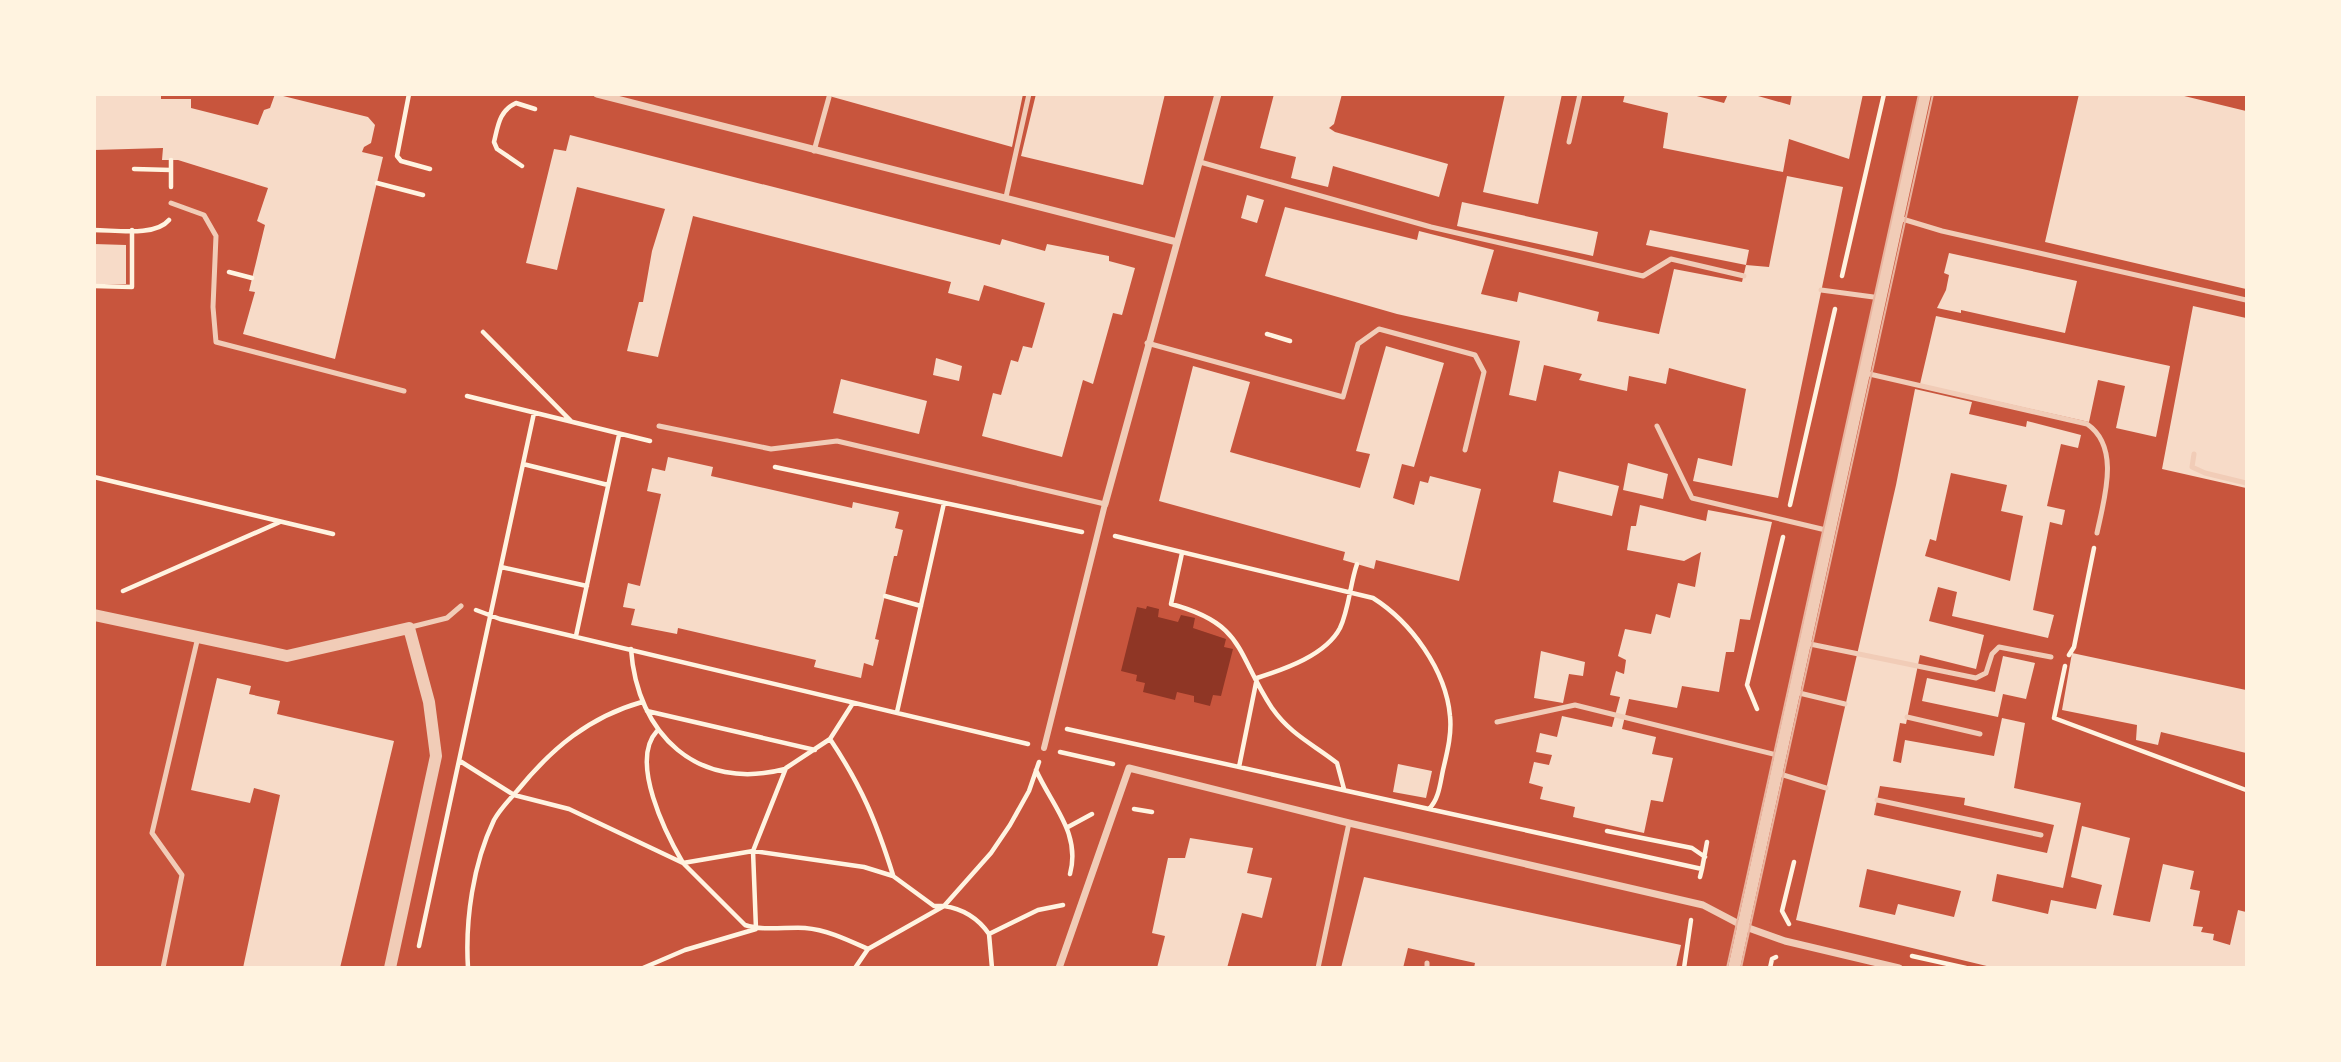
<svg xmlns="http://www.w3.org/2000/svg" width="2341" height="1062" font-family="Mulish,sans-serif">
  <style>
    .water { fill: #8f3625 }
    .building { fill: #f7dbc8; fill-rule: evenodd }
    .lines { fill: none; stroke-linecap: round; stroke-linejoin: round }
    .path { stroke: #fff3e0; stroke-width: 4.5 }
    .service { stroke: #f1ccb7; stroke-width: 5 }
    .pedestrian { stroke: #f1ccb7; stroke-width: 6 }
    .minor { stroke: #f1ccb7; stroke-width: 7 }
    .tertiary { stroke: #f1ccb7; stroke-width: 12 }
    .tram { stroke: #e9b49f; stroke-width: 2 }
  </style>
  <rect width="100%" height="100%" fill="#c8553d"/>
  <path class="water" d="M1147,606L1159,609L1158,617L1178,622L1181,615L1195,618L1193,628L1226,639L1224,647L1233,649L1221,696L1213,695L1210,706L1194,702V696L1177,692L1175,700L1143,692L1145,683L1136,681L1137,675L1121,671L1137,607L1146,609Z"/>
  <path class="building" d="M94,94H161V99H191V108L258,125L264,110L270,108L275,94L368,117L375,125L371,143L364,147L362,152L383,157L335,359L243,334L255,292L249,291L265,225L257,221L268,188L178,160H162L163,148L94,150Z
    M822,94H1023L1012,147Z
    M1036,94H1165L1143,185L1021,156Z
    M1274,94H1342L1334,124L1329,128L1335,132L1448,164L1439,197L1333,166L1328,187L1291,178L1296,157L1260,148Z
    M1505,94H1562L1538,204L1483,192Z
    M1625,94H1689L1724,103L1728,94H1751L1790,105L1792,94H1863L1849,159L1789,139L1783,172L1663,148L1668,113L1623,102Z
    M2079,94H2176L2246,111V289L2045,242Z
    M570,135L1000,245L1002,239L1045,251L1047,244L1109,256V261L1135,268L1122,315L1113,313L1093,384L1083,380L1062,457L982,436L993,393L1001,395L1011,360L1018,362L1023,346L1032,348L1045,303L984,285L979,301L948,293L951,282L693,216L658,357L627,351L639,302H643L652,251L665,209L577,187L557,270L526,263L554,149L566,151Z
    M1787,176L1843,187L1778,498L1693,481L1698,458L1732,466L1746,389L1669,368L1666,384L1629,376L1627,391L1579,380L1582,374L1544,365L1536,401L1509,395L1520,341L1397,314L1265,276L1285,207L1417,240L1419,231L1494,250L1481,294L1517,302L1519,292L1599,312L1597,321L1659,334L1674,269L1742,282L1746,265L1769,267Z
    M1247,195L1264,200L1257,223L1241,218Z
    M1462,202L1598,232L1593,256L1457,226Z
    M1650,230L1749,250L1746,265L1646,245Z
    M94,244L126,245V284H94Z
    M1949,253L2077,281L2065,333L1961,310V313L1937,308L1946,290L1949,275L1944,273Z
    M2193,306L2246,318V488L2162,469Z
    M1936,316L2170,366L2156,437L2116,428L2125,386L2098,380L2089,422L1920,384Z
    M1386,346L1444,363L1414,467L1402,464L1393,498L1414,505L1420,481L1428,483L1430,476L1481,489L1459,581L1376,560L1374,569L1343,560L1345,552L1159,501L1193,366L1250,382L1230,452L1360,488L1370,454L1356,451Z
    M936,358L962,366L959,381L933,375Z
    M841,379L927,401L919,434L833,413Z
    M1915,389L1972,402L1969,414L2026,427L2027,421L2081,435L2078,448L2061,444L2047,506L2065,510L2062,525L2050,522L2033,610L2054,615L2048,638L1952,616L1957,592L1938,587L1929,621L1984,635L1976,669L1920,655L1906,724L1900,723L1893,761L1901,763L1905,740L1994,756L2002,718L2025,723L2014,788L2081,803L2063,888L1997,874L1992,901L2048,914L2051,900L2096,909L2102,885L2071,877L2082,826L2130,838L2113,915L2150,922L2163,864L2194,871L2190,889L2200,891L2193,926L2203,927L2201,932L2214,934L2213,940L2230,945L2238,910L2246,912V968H1995L1796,920L1896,485ZM1951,473L2007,485L2001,511L2023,516L2010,581L1925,556L1930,539L1936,541ZM1880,786L1965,798L1964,805L2054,825L2047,853L1874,815ZM1867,869L1961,891L1954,917L1898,904L1895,915L1859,907Z
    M668,457L713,467L711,476L852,508L853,502L899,512L895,528L903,530L897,556H894L875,639L879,640L873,666L864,663L861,678L814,667L816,660L678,628L677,634L631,625L635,609L623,607L628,583L640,586L661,494L647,491L652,468L665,471Z
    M1628,463L1668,474L1663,499L1623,490Z
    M1559,471L1619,486L1612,516L1553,502Z
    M1640,505L1706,521L1708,510L1772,522L1750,620L1740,619L1734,652H1726L1719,692L1682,686L1677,708L1629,699L1622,729L1656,737L1652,754L1673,758L1663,802L1651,800L1644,833L1573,817L1575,807L1540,799L1543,787L1529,783L1534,762L1549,765L1552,755L1536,752L1540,733L1557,737L1562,716L1612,727L1620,697L1610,695L1616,671L1624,674L1626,660L1618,656L1625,629L1651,634L1656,614L1670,618L1678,583L1695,587L1701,552L1684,561L1627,550L1631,526H1636Z
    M1541,651L1585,662L1583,676L1569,674L1563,703L1534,698Z
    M2072,653L2246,690V753L2161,732L2158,745L2136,740L2137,725L2062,710Z
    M2003,656L2035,663L2026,699L2003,694L1998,717L1922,701L1927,678L1995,692Z
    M217,678L251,686L249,694L280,701L277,714L394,741L340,968H243L280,795L254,788L250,803L191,790Z
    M1398,764L1432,771L1426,798L1393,792Z
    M1190,838L1253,848L1247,873L1272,878L1262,918L1242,913L1227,968H1157L1165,936L1152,933L1168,858H1185Z
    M1364,877L1681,945L1676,968H1474L1475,963L1408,948L1403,968H1341Z"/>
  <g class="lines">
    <path class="path" d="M409,94L397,156L401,161L430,169
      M522,166L497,149L494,142C498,126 499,111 516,103L535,109
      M134,169L171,170
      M377,183L423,195
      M171,187V160
      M94,230C115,230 155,237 169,220
      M229,272L252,278
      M1842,276L1884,94
      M94,286L132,287V230
      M483,332L571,421
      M1267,334L1290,341
      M467,396L650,441
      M523,464L608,485
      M775,467L1082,532
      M94,477L333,534
      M1790,505L1835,309
      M1115,536L1373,598C1411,622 1446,670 1450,716C1452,734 1447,753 1443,770C1440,784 1439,799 1429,809L1702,869L1700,877
      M1182,553L1171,604C1246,624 1236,654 1272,708C1291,735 1313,744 1337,763L1344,789
      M501,567L587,586
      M123,591L280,522
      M885,596L921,606
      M476,610L500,619L1028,744
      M576,636L619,435
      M631,649C637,735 698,792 785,769
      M2069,655L2074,647L2094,548
      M2065,666L2054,718L2246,790
      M1757,709L1747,685L1783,537
      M647,711L815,750
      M897,712L944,503
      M1067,729L1429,809
      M657,731C629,761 666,834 683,863L753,851L864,867L893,876L934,906H944L991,853L1010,825L1029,791L1039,762
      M830,739C862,787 876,821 893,875
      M1060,752L1113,764
      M460,761L514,795L569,809L683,863L745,925C763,931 785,927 805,928C828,930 848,940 868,949L944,906C964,909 978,918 989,934L1038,910L1063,905
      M1239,767L1257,678C1285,669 1326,655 1340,628C1349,609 1350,584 1357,564
      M1036,770C1052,806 1081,833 1070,874
      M1134,809L1152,812
      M1068,827L1092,814
      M1607,831L1692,848L1705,857
      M1702,869L1707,842
      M1789,924L1782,911L1794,862
      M989,934L992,968
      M419,946L534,413
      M1912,956L1966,968
      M468,968C465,920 473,864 494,820C500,809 509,800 517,791C552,748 589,717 642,702
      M643,968L685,950L756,929L753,851L786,768L830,739L853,703
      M855,968L868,949
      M1684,968L1691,920
      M1770,968L1772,959L1776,957"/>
    <path class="service" d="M1569,142L1580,94
      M814,151L829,97
      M1200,162L1431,227L1643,276L1671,259L1744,276
      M1006,197L1029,94
      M171,203L204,215L216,236L213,307L216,342L404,391
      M1899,218L1942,231L2246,300
      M1821,290L1881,298
      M1147,343L1343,397L1358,344L1379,329L1475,355L1484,372L1465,450
      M1865,373L2087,424C2121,447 2104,499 2097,533
      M659,426L771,449L837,441L1105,504
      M1657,426L1692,498L1830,531
      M2194,454L2192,467L2205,473L2246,483
      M411,627L447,618L461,606
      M1805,643L1976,678L1986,673L1992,654L1999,647L2051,657
      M1795,692L1845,704
      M1907,717L1980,734
      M1497,722L1575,705L1781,756
      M1777,773L1826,788
      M1877,800L2041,835
      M163,968L182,875L152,833L198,637
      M1318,968L1349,823
      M1427,968V963"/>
    <path class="pedestrian" d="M1044,748L1105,504"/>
    <path class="minor" d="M597,94L1177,242
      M1105,504L1218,94
      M1059,968L1129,768L1349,823L1703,905L1743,926L1785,941L1899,968"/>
    <path class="tertiary" d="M94,615L287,656L409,628L429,702L436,756L390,968
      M1734,968L1925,94"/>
    <path class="tram" d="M1727,968L1919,94
      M1741,968L1933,94"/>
  </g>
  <rect width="2341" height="1062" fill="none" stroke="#fff3e0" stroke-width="192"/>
</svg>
